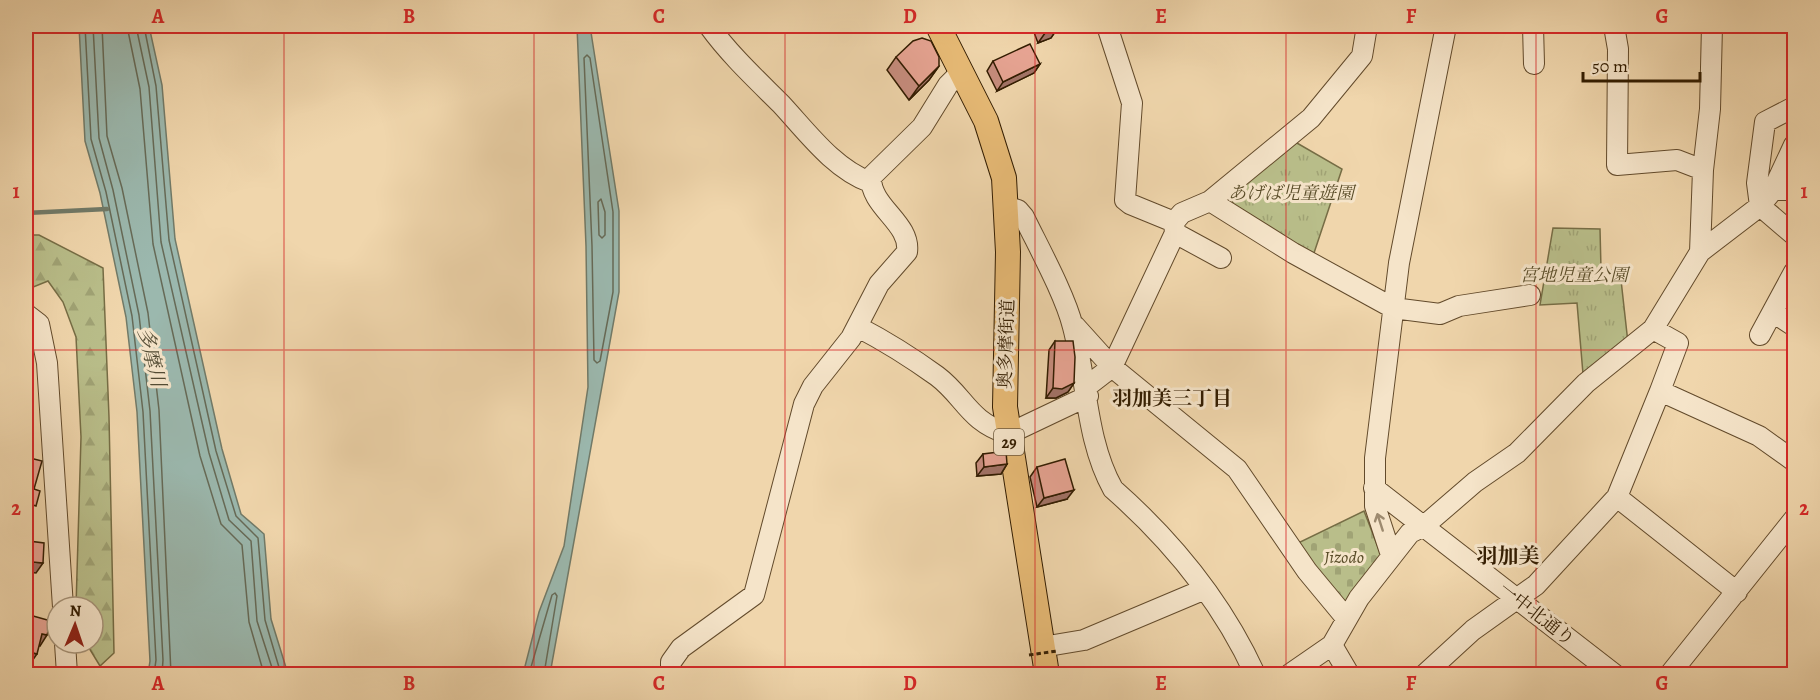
<svg xmlns="http://www.w3.org/2000/svg" width="1820" height="700" font-family="Alegreya,'Noto Serif JP',serif">
  <style>
    .grass { fill: url(#grass-tufts); stroke: #766d45; stroke-width: 1.5 }
    .forest { fill: url(#forest-firs); stroke: #766d45; stroke-width: 1.5 }
    .cemetery { fill: url(#cemetery-stones); stroke: #766d45; stroke-width: 1.5 }
    .water { fill: #9bb8ae; stroke: #717a68; stroke-width: 1.5 }
    .lines { fill: none; stroke-linecap: round; stroke-linejoin: round }
    .shore { stroke: #666a57; stroke-width: 1.5 }
    .stream { stroke: #717a68; stroke-width: 4.5 }
    .minor-casing { stroke: #624a2b; stroke-width: 22 }
    .major-casing { stroke: #321c00; stroke-width: 26 }
    .minor { stroke: #f5e4c9; stroke-width: 20 }
    .major { stroke: #e8bb76; stroke-width: 24 }
    .path-bridge { stroke: #321c00; stroke-width: 3; stroke-dasharray: 4.5 3; stroke-linecap: butt }
    .wall { fill: #c78d7e; stroke: #321c00; stroke-width: 1.5 }
    .shaded-wall { fill: #a27367; stroke: #321c00; stroke-width: 1.5 }
    .building { fill: #e7a493; stroke: #321c00; stroke-width: 1.5 }
    .oneway { stroke: #9d8a6f }
    .grid { fill: none; stroke: #d62828; stroke-width: 1.5; stroke-opacity: 0.55 }
    .labels { text-anchor: middle; stroke-width: 6; stroke-linejoin: round; paint-order: stroke }
    .shield { fill: #f5e4c9; stroke: #6c583c; stroke-width: 1.5 }
    .shield-label { font-size: 16px; font-weight: bold; fill: #321c00 }
    .park-label { font-size: 18px; font-style: italic; fill: #5a4d29; stroke: #f5e4c9 }
    .street-label { font-size: 18px; fill: #321c00; stroke: #f5e4c9 }
    .water-label { font-size: 20px; font-style: italic; fill: #524b34; stroke: #f5e4c9 }
    .neighbourhood-label { font-size: 20px; font-weight: bold; fill: #321c00; stroke: #f5e4c9 }
    .quarter-label { font-size: 21px; font-weight: bold; fill: #321c00; stroke: #f5e4c9 }
    .neatline { fill: none; stroke: #d62828; stroke-width: 2 }
    .grid-label { font-size: 20px; text-anchor: middle; font-weight: bold; fill: #d62828 }
  </style>
  <defs>
    <pattern id="grass-tufts" width="24" height="20" patternUnits="userSpaceOnUse" patternTransform="scale(1.5)"><rect width="24" height="20" fill="#b9be8a"/><path d="M3 7l-1-3M5 7V3M7 7l1-3M15 17l-1-3M17 17v-4M19 17l1-3" fill="none" stroke="#a0a375"/></pattern>
    <pattern id="forest-firs" width="22" height="20" patternUnits="userSpaceOnUse" patternTransform="scale(1.5)"><rect width="22" height="20" fill="#b9be8a"/><path d="M5 1l3.5 6h-7zM16 11l3.5 6h-7z" fill="#a0a375"/></pattern>
    <pattern id="cemetery-stones" width="16" height="16" patternUnits="userSpaceOnUse" patternTransform="scale(1.5)"><rect width="16" height="16" fill="#b9be8a"/><path d="M2 7V4a2 2 0 0 1 4 0v3zM10 15v-3a2 2 0 0 1 4 0v3z" fill="#a0a375"/></pattern>
  </defs>
  <rect width="100%" height="100%" fill="#f0d6ac"/>
  <filter id="stains"><feTurbulence type="fractalNoise" baseFrequency=".00333" numOctaves="4"/><feColorMatrix values="0 0 0 0 .2 0 0 0 0 .09 0 0 0 0 .02 0 0 0 .5 -.17"/></filter>
  <radialGradient id="worn" r=".72"><stop offset=".6" stop-color="#630" stop-opacity="0"/><stop offset="1" stop-color="#630" stop-opacity=".3"/></radialGradient>
  <path class="grass" d="M1290,139L1342,169L1313,256L1235,208L1230,195Z
    M1553,228L1600,229L1601,269L1620,271L1628,343L1583,374L1577,303L1540,305Z"/>
  <path class="forest" d="M26,235H39L103,268L109,417L114,653L100,666L86,643H93V607H76L81,437L76,337L63,302L48,281L26,290Z"/>
  <path class="cemetery" d="M1364,511L1383,560L1342,612L1296,544Z"/>
  <path class="water" d="M79,26H149L162,85L175,239L222,449L241,514L264,534L271,619L288,674H148L150,661L137,412L126,317L100,193L85,141Z
    M577,26H590L619,211V292L550,674H523L539,612L564,546L588,387L586,246Z"/>
  <g class="lines">
    <path class="shore" d="M85,26L91,139L106,192L132,316L143,412L156,660L154,674
      M93,26L99,138L113,190L139,315L150,411L163,660L162,674
      M102,26L107,136L122,188L148,313L159,410L171,674
      M127,26L140,89L153,244L200,456L221,524L242,545L249,622L264,674
      M136,26L149,87L161,242L209,453L229,520L251,541L257,621L274,674
      M144,26L156,86L169,240L216,451L236,516L258,538L265,620L281,674
      M587,55L590,58L613,212V292L600,361L597,363L594,360L592,246L584,58Z
      M601,199L605,212V235L602,238L599,235L598,202Z
      M529,674L552,595L555,593L557,596L544,674"/>
    <path class="stream" d="M26,213L107,209"/>
    <g class="minor-casing">
      <path id="minor" d="M709,26C730,55 756,79 781,104C807,132 834,169 870,182
        M1107,26L1132,103L1125,200L1130,204L1174,222L1175,233L1221,258
        M1533,26L1534,64
        M1614,26L1618,49L1617,165L1677,160L1703,170
        M1794,107L1765,122L1757,183L1760,206L1794,235
        M1762,185L1773,190H1794
        M1210,201L1293,253L1393,308L1440,314L1459,306L1530,295
        M1008,207L1018,210L1024,217C1039,248 1065,295 1073,327C1087,380 1086,441 1113,489C1172,541 1222,602 1255,674
        M1174,222L1182,213L1210,201L1311,118L1362,56L1367,26
        M1700,252L1703,170L1710,109L1712,26
        M1774,313L1794,326
        M26,314L39,324L47,363L63,607
        M1075,326L1112,367L1237,469L1307,571L1346,618
        M858,327C885,341 912,358 937,376C965,397 968,421 1008,434L1088,396
        M1653,329L1678,343L1660,391
        M1760,335L1794,272
        M1086,387L1112,367L1175,233
        M1374,488L1614,674
        M1617,497L1737,592
        M1391,555L1375,506V458L1399,263L1446,26
        M65,643L67,674
        M1332,645L1349,674
        M1042,647L1084,640L1205,589
        M671,674V662L681,648L754,595L804,404L813,386L851,338L879,284L907,252C911,223 870,207 871,177L922,127L948,85L962,71
        M1290,674L1332,645L1359,598L1410,533L1424,526L1475,482L1517,453L1586,383L1653,329L1700,252L1760,206L1773,190L1794,145
        M1425,674L1473,630L1536,585L1617,497L1660,391L1759,436L1794,461
        M1670,674L1794,519"/>
    </g>
    <g class="major-casing">
      <path id="major" d="M938,26L986,121L1004,178L1008,252L1005,407L1047,674"/>
    </g>
    <use href="#minor" class="minor"/>
    <use href="#major" class="major"/>
    <path class="path-bridge" d="M1029,655L1057,651"/>
  </g>
  <path class="wall" d="M1034,26H1059L1051,38L1038,43L1032,27Z
    M896,57L939,66L929,80L909,100L887,70Z
    M993,61L1040,64L1034,73L997,91L987,71Z
    M1055,341L1074,383L1068,392L1056,398H1046L1049,350Z
    M983,454L1007,464L1001,474L977,476L976,463Z
    M1037,467L1067,499L1037,507L1030,477Z"/>
  <path class="shaded-wall" d="M1057,26H1059L1051,38L1038,43L1048,29Z
    M1040,64L1034,73L997,91L1003,82Z
    M939,66L929,80L909,100L919,86Z
    M1074,383L1068,392L1056,398H1046L1053,388Z
    M1007,464L1001,474L977,476L984,467Z
    M1074,490L1067,499L1037,507L1044,498Z
    M33,562L43,563L36,573L26,572Z
    M42,634L47,635L40,646L34,644Z
    M26,651L37,654L30,664L26,663Z"/>
  <path class="building" d="M1047,26H1057L1048,29Z
    M922,38L931,41L939,57V66L919,86L896,57L913,41Z
    M1030,44L1040,64L1003,82L993,61Z
    M1055,341H1073L1075,357L1074,383L1062,389L1053,388Z
    M26,347L29,348L26,369Z
    M1006,451L1007,464L984,467L983,454Z
    M26,457L42,461L34,489L40,491L36,506L33,505L29,541L44,543L43,563L33,562L28,589L26,588Z
    M1065,459L1074,490L1044,498L1037,467Z
    M26,614L51,621L47,635L42,634L37,654L26,651Z"/>
  <defs><path id="oneway-shaft" d="M-6 0H5M1.5-3L5.5 0L1.5 3" fill="none" stroke-width="1.6" stroke-linecap="round" stroke-linejoin="round" transform="scale(1.5)"/></defs>
  <use class="oneway" href="#oneway-shaft" transform="translate(1380 522) rotate(-108)"/>
  <path class="grid" d="M284,26V674M534,26V674M785,26V674M1035,26V674M1286,26V674M1536,26V674M26,350H1794"/>
  <g class="labels">
    <rect class="shield" x="994" y="429" width="30" height="26" rx="4.5"/>
    <g class="shield-label">
      <text x="1009" y="448">29</text>
    </g>
    <g class="park-label">
      <text x="1291" y="199">あげば児童遊園</text>
      <text x="1574" y="281">宮地児童公園</text>
      <text x="1344" y="563">Jizodo</text>
    </g>
    <g class="street-label">
      <text transform="translate(1006 344) rotate(-88)" y="6">奥多摩街道</text>
      <text transform="translate(1537 614) rotate(38)" y="6">一中北通り</text>
    </g>
    <g class="water-label">
      <text transform="translate(152 357) rotate(76)" y="7">多摩川</text>
    </g>
    <g class="neighbourhood-label">
      <text x="1172" y="405">羽加美三丁目</text>
    </g>
    <g class="quarter-label">
      <text x="1508" y="563">羽加美</text>
    </g>
  </g>
  <rect width="1820" height="700" fill="none" stroke="#f0d6ac" stroke-width="66"/>
  <g transform="translate(75 625) rotate(2)"><circle r="28" fill="#f5e4c9" stroke="#a79479" stroke-width="1.5"/>
  <path d="M0-4.5L10 22L0 15L-10 22Z" fill="#8f2418"/>
  <text y="-9" font-size="16" font-weight="bold" text-anchor="middle" fill="#321c00">N</text>
  </g>
  <path d="M1583 72v9h117v-9" fill="none" stroke="#321c00" stroke-width="3"/>
  <text x="1592" y="72" font-size="18" fill="#321c00" stroke="#f5e4c9" stroke-width="4.5" paint-order="stroke">50 m</text>
  <rect x="33" y="33" width="1754" height="634" class="neatline"/>
  <g class="grid-label">
    <text x="158" y="23">A</text>
    <text x="409" y="23">B</text>
    <text x="659" y="23">C</text>
    <text x="910" y="23">D</text>
    <text x="1161" y="23">E</text>
    <text x="1411" y="23">F</text>
    <text x="1662" y="23">G</text>
    <text x="16" y="198">1</text>
    <text x="1804" y="198">1</text>
    <text x="16" y="515">2</text>
    <text x="1804" y="515">2</text>
    <text x="158" y="690">A</text>
    <text x="409" y="690">B</text>
    <text x="659" y="690">C</text>
    <text x="910" y="690">D</text>
    <text x="1161" y="690">E</text>
    <text x="1411" y="690">F</text>
    <text x="1662" y="690">G</text>
  </g>
  <rect width="100%" height="100%" filter="url(#stains)"/>
  <rect width="100%" height="100%" fill="url(#worn)"/>
</svg>
